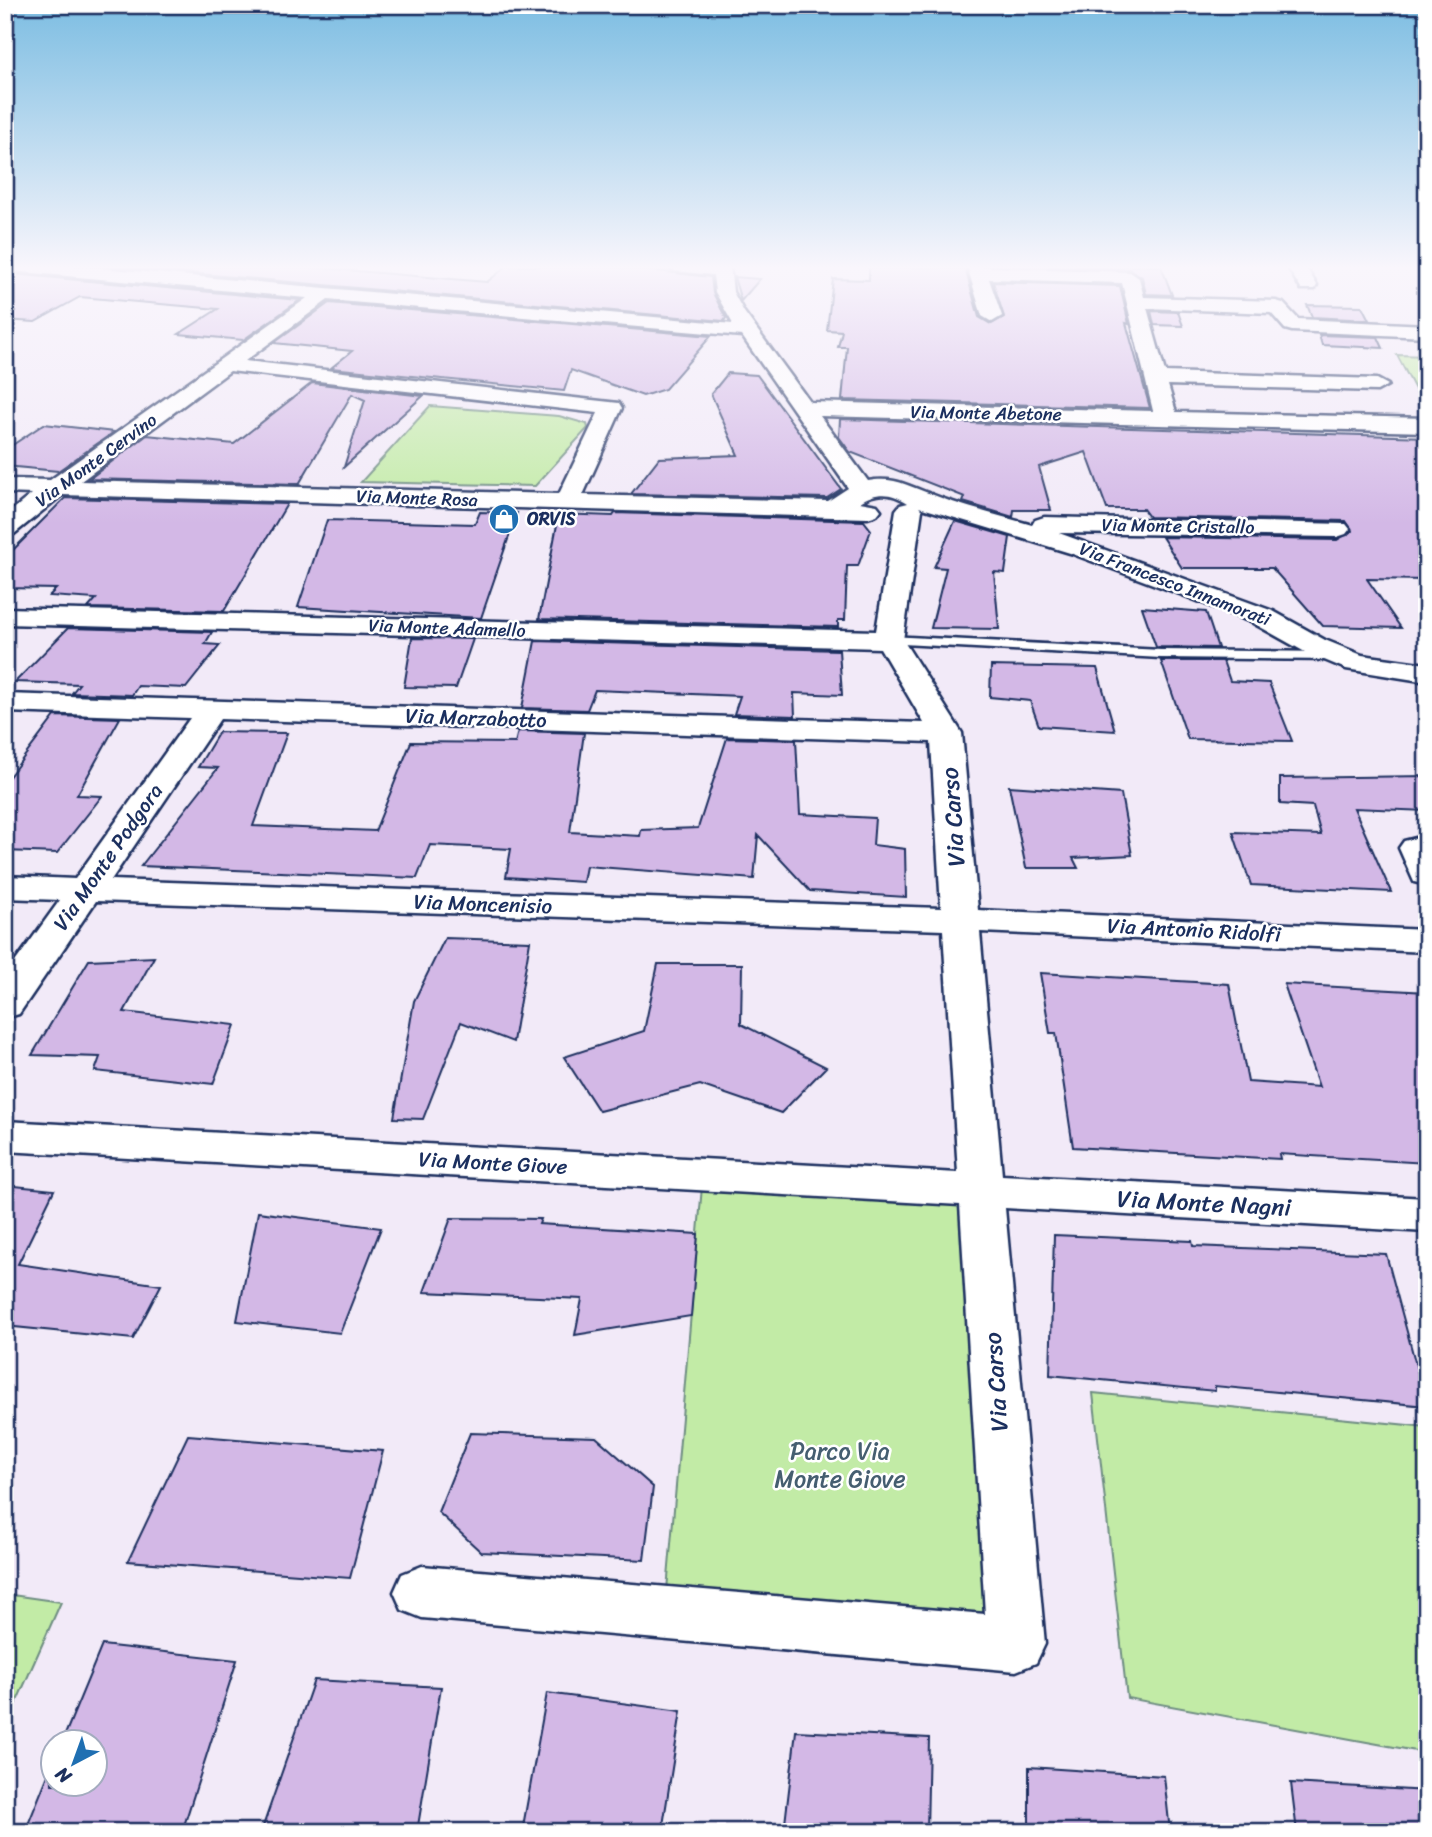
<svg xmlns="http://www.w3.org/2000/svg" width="1432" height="1837" font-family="Sriracha,sans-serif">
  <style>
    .green { fill: #c2eba6; stroke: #6e8d82; stroke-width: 2 }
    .building { fill: #d3b8e6; stroke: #1b2f5e; stroke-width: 2 }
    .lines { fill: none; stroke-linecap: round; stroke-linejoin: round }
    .lane-casing { stroke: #1b2f5e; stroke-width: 5 }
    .street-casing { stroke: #1b2f5e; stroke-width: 5 }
    .lane { fill: #fff; fill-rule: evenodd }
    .street { fill: #fff; fill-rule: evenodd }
    .labels { text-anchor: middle; stroke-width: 5; stroke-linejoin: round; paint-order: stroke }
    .far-street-label { font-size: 18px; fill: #1b2f5e; stroke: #fff }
    .far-poi-label { font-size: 18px; font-weight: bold; fill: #1b2f5e; stroke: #fff; text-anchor: start }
    .street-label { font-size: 21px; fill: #1b2f5e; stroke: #fff }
    .near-street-label { font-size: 24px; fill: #1b2f5e; stroke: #fff }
    .near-park-label { font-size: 24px; fill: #455e70; stroke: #fff }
  </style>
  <rect width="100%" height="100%" fill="#f2eaf8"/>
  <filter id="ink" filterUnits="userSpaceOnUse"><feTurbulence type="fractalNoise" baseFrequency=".0143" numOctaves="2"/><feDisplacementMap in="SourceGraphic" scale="14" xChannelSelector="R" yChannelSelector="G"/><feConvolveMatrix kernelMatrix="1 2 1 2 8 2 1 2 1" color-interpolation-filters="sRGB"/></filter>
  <g filter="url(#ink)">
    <path class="green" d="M1397,355L1427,356V412Z
      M430,406L559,416L587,424L588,428L535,486L361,482Z
      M703,1175L981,1190L1016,1644L665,1613Z
      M1093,1393L1427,1427V1753L1127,1698Z
      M5,1594L61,1602L5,1728Z"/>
    <path class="building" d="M112,266H297L487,282L507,266H611L711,277L713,293L726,318L724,321Z
      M869,266L965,268L979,317L991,324L1004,317L993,282L1120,286L1129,324L1126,323L1150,408L842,400L847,347H838L842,331L827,330L833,279L869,280Z
      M1048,266H1161L1172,295L1146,294L1142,277L1130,269Z
      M5,272L12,274L300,300L243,340L179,334L218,309L80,297L35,322L5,320Z
      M734,277L760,279L741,301Z
      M329,303L711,336L665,389L643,396L571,370L564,391L331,368L352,351L274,343Z
      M1307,305L1362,306L1369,320L1312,317Z
      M1151,311L1178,312L1183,326L1154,325Z
      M1319,335L1378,337L1383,348L1322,345Z
      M728,373L757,375L841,489L827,498L631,494L659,458L738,455L711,394Z
      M312,383L423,396L344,467L365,400L352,394L299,484L89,479L147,435L234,444Z
      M840,419L1427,437V580L1367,579L1401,628L1323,626L1272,568H1182L1162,537L1337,540L1352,531L1346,521L1149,517L1143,509H1107L1086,452L1039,467L1051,510H1014L1013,517L963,502L965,497L850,452L839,437Z
      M44,424L114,432L58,471L5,466V450Z
      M65,498L287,504L224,611L88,608L96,599L49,596L56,589L5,588V558Z
      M480,512L517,513L481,618L298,607L327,520L475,524Z
      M615,513L864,521L871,530L858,566H847L845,620H838V627L539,619L559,514L613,516Z
      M955,521L1010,537L1005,573L994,572L999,629L931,628L946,568L934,567Z
      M1142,607L1206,612L1218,648L1156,647Z
      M68,628L212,632L205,644L220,645L186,688L138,686L132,695L72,693L79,684L15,682Z
      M412,638L473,639L456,688L404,687Z
      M535,641L839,650L842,695L794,693L795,716L734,714L740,696L595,690L587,710L522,708Z
      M1161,661H1223L1230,681L1269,683L1292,741L1188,739Z
      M991,666L1097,668L1115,731L1039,726L1030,701L990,697Z
      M55,716L120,718L77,795L102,796L57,853L5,851V782Z
      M518,731L584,733L570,832L640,836L641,830L698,828L727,738L796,740L800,814L875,818L873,845L905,849L906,897L810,891L758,835L754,879L586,866L583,882L506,877L511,849L430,845L417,878L141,866L218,768L198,767L219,732L287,733L253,826L375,831L411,742L515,743Z
      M1427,776V811L1354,808L1391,892L1251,885L1233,832L1321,835L1313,806L1280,804V778Z
      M1009,786L1121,794L1132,855L1073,858L1078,868H1026Z
      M445,938L530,941L513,1042L461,1022L423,1119L394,1118L414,1001Z
      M154,957L124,1012L235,1025L213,1084L95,1071L100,1057L32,1055L89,960Z
      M658,964H742L741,1024L826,1067L781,1113L700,1085L599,1111L564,1057L644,1031Z
      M1040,973L1229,984L1248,1082L1319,1087L1284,984L1427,992V1163L1279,1154L1280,1159L1073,1147L1056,1033H1050Z
      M5,1185L54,1190L18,1264L161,1285L133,1339L5,1326Z
      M258,1212L381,1228L340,1333L237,1321Z
      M451,1218L541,1219L539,1224L698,1234L691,1316L575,1335L582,1299L424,1292Z
      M1054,1235L1192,1241L1193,1246L1386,1254L1427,1406L1215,1386V1391L1050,1375Z
      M470,1433L596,1437L653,1487L644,1560L481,1552L438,1512Z
      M188,1435L383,1451L350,1578L128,1561Z
      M102,1645L237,1660L182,1832H25L52,1765V1784H94V1742H62Z
      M314,1680L441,1687L417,1832H261Z
      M547,1693L681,1711L662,1832H522Z
      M796,1731L929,1738L927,1832H784Z
      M1029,1767L1164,1776L1170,1832H1029Z
      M1291,1783L1427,1791V1832H1297Z"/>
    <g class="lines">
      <g class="lane-casing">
        <path id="lane" d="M889,636L1161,650L1336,652L1343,656L1336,660L1161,658L884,643L882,640Z"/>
      </g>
      <g class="street-casing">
        <path id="street" d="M5,266H78L733,324L715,292L713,275L675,271L666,266H730L733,292L744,312L810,402L1153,411L1122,283L989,279L1002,316L992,322L982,316L967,266L1130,272L1139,278L1144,297L1276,301L1283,303L1298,319L1427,325V337L1292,331L1285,329L1271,313L1147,308L1165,372L1377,379L1388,385L1377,391L1168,385L1176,412L1427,418V432L820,416L868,481C894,476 908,486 931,494C963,507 998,515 1032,525L1035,520L1044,517L1346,524L1350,529L1346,534L1337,537L1059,533L1273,611L1325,640L1362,655L1427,664V682L1346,669L1305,652L1253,623L1185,596L1070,553L919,507L922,510L903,640L962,733L978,910L1427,930V952L980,932L1002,1175L1427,1198V1232L1005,1208L1045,1644L1036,1663L1016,1671L422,1618L402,1610L394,1592L402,1574L422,1566L985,1614L960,1205L5,1151V1121L958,1173L943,930L96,901L19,1014L5,1018V976L60,900L5,898V876L75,879L190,718L5,712V694L924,723L880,648L5,624V608L876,631L896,510L900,505L908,503C891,492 877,491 860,502L877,505L881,510L877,515L868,518L62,495L14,534L5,537V516L32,494L5,493V479L50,480L307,298L12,271L6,270ZM328,300L742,336L848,488L828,501L583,495L622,408L619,403L245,361ZM230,371L598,413L559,494L81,481ZM220,719L931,742L941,908L111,880Z
          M1287,266H1305L1317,285L1315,289H1301Z
          M1416,838L1427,840V885L1414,882L1399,848L1404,841Z"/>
      </g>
      <use href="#lane" class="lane"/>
      <use href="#street" class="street"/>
    </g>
  </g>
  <linearGradient id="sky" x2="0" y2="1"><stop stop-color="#7cbde2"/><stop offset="0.51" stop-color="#f9f6fc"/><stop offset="1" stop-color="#f9f6fc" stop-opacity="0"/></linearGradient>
  <rect width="1432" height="524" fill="url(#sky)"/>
  <defs>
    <g id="shop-disc" transform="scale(1.575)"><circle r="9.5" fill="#1f6fb2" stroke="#fff"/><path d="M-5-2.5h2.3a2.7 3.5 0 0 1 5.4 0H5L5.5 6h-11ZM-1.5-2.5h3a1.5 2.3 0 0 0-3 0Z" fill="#fff"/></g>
  </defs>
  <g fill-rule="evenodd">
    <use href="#shop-disc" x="504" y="519"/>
  </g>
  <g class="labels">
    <g class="far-street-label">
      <text transform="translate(986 413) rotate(1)" y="6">Via Monte Abetone</text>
      <text transform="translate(96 460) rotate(-36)" y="6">Via Monte Cervino</text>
      <text transform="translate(417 498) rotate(2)" y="6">Via Monte Rosa</text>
      <text transform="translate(1178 526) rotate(1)" y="6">Via Monte Cristallo</text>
      <text transform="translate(1175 584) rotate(21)" y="6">Via Francesco Innamorati</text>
      <text transform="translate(447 628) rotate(2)" y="6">Via Monte Adamello</text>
    </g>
    <g class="far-poi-label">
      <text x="527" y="525">ORVIS</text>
    </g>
    <g class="street-label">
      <text transform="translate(476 718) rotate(2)" y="7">Via Marzabotto</text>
      <text transform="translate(108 857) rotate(-55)" y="7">Via Monte Podgora</text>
      <text transform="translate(483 904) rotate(2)" y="7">Via Moncenisio</text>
      <text transform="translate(1194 930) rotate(3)" y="7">Via Antonio Ridolfi</text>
      <text transform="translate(493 1163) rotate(3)" y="7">Via Monte Giove</text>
    </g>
    <g class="near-street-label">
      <text transform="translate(953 817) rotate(-94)" y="8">Via Carso</text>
      <text transform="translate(1204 1203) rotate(3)" y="8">Via Monte Nagni</text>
      <text transform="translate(996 1382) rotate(-94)" y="8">Via Carso</text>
    </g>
    <g class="near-park-label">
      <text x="840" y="1459">Parco Via<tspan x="840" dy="28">Monte Giove</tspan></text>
    </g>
  </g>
  <rect width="1432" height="1837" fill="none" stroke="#fff" stroke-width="28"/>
  <rect x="14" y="14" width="1404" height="1809" fill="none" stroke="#1b2f5e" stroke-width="2.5" filter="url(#ink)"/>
  <g transform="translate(74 1763) rotate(221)"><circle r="33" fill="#ffffff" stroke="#a4acbf" stroke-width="2"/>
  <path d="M0-5L12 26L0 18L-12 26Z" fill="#1f6fb2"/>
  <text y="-10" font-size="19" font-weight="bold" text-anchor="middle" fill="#1b2f5e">N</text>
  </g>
</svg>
